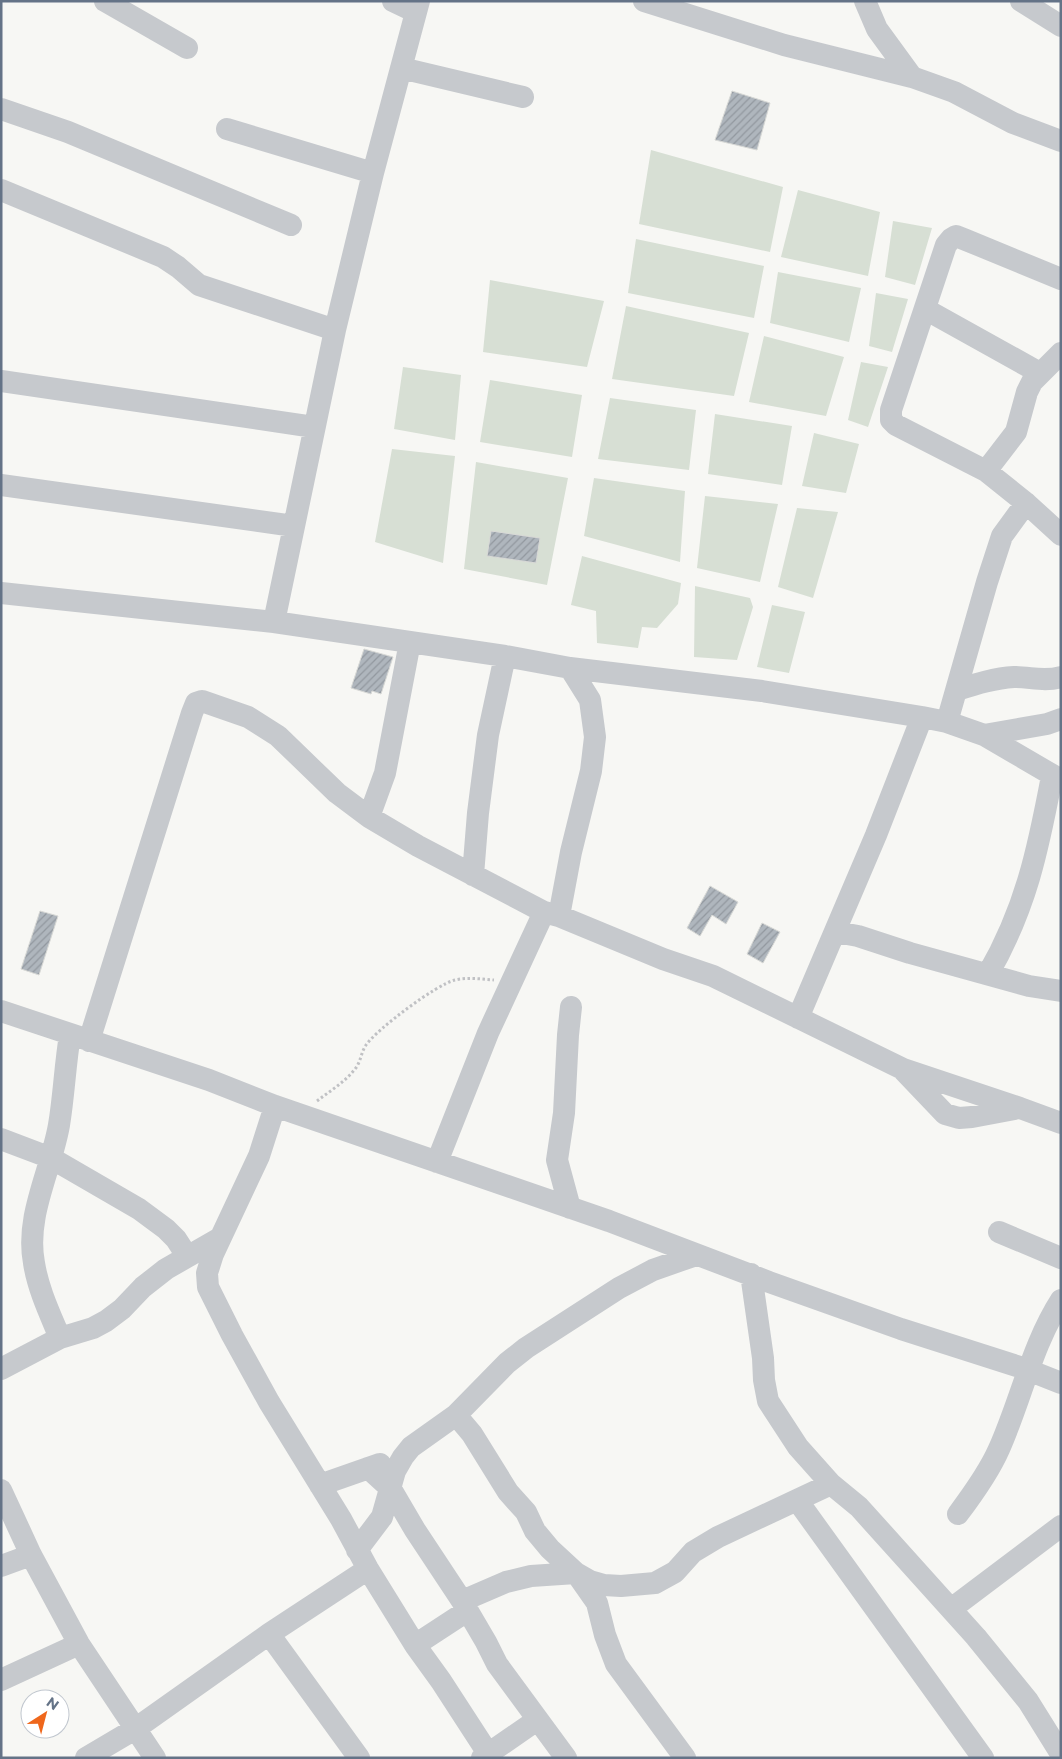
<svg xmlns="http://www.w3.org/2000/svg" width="1062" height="1759" font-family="Montserrat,sans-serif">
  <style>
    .green { fill: #d7dfd4; fill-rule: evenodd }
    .building { fill: url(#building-hatch); stroke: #d8d9d6 }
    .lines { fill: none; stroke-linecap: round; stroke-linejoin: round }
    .path { stroke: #c0c1c4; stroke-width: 3; stroke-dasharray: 2.5 2.5; stroke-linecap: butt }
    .minor { stroke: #c6c9cd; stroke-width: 22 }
  </style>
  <defs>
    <pattern id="building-hatch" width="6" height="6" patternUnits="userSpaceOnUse" patternTransform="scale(1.25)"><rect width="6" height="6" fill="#afb6bd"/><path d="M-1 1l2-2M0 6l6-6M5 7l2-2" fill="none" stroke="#92989f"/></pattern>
  </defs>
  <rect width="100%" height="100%" fill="#f7f7f4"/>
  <path class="green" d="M651,150L783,187L770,252L639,224Z
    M798,190L880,212L868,276L781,257Z
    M893,221L932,228L915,285L885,277Z
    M636,239L764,266L754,318L628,293Z
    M778,272L861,288L849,342L770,323Z
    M490,280L604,301L587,367L483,352Z
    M876,293L908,299L892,352L869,346Z
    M626,306L749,333L734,396L612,379Z
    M764,336L844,357L826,416L749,402Z
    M861,362L888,367L868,427L848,420Z
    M403,367L461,375L455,440L394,429Z
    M490,380L582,395L572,457L480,442Z
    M610,398L696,410L689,470L598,459Z
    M715,414L792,426L782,485L708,474Z
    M814,433L859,444L846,493L802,486Z
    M392,449L455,456L443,563L375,542Z
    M476,462L568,478L547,585L464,569ZM491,531L539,538L536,563L487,555Z
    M594,478L685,491L680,562L584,536Z
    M705,496L778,504L760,582L697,568Z
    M797,508L838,512L813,598L778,587Z
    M582,556L681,583L678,604L657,628L642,627L638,648L597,643L596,611L571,605Z
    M695,586L750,598L753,607L737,660L694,657Z
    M772,605L805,612L789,673L757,667Z"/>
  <path class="building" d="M732,91L770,103L757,150L715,140Z
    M491,531L540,538L536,563L487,556Z
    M364,649L393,657L381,694L372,691L371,694L351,688Z
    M710,886L738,902L726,924L712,915L700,936L687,928Z
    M40,911L58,916L39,975L21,969Z
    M762,923L780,932L763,963L747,954Z"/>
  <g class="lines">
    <path class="path" d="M317,1101C330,1091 345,1082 355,1069C361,1062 361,1052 366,1045C377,1029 437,984 455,980C468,977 481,979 494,980"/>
    <path class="minor" d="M105,1L187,48
      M393,1L416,12
      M644,1L784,45L912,77L954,92L1013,123L1061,141
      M865,1L877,29L912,77
      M1021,1L1061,26
      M401,68L523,97
      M1,109L68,132L291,225
      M227,129L373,173
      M1,190L163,257L178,267L199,285L335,330
      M1061,279L966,240L956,236L951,239L946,245L891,410V420L896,425L986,471L1026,503L1061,535
      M925,309L1040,373
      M1,381L314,427
      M986,471L1016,432L1027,392L1032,382L1061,353
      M1,485L294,526
      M1,593L274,622L505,656L570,668L762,691L922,717L947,722L984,735L1061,780
      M274,622L335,330L373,173L419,1
      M957,690C976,684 995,678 1014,677C1031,677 1044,682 1061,677
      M947,722L987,582L1002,536L1026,503
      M984,735L1047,724L1061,719
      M369,817L385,773L410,642
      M473,875L478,813L488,735L505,656
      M559,916L571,852L591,771L595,737L590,700L570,668
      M836,932L858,936L910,953L1029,986L1061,991
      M988,974C1026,908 1038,850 1052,776
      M1,1011L209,1080L275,1106L609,1221L769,1282L901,1329L1023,1368L1061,1383
      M798,1018L876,835L922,717
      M89,1041L192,713L196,703L202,701L248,717L278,736L337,793L369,817L418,846L544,912L559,916L663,959L713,976L903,1069L1020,1108L1061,1123
      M904,1071L945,1114L959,1118L972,1117L1019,1108
      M275,1106L259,1156L213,1254L207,1273L208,1287L232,1335L269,1402L341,1519L368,1569L415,1645L441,1681L491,1758
      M1,1139L51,1158L139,1209L166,1229L176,1239L187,1256
      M437,1162L488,1033L544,912
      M570,1208L557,1160L564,1113L568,1035L571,1007
      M999,1232L1061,1258
      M751,1274L763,1358L764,1380L768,1401L798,1447L831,1484L859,1507L976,1637L1028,1701L1061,1754
      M60,1338C50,1314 38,1289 34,1263C25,1216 51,1171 59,1125C64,1095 65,1065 70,1035
      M1,1369L60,1338L93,1328L106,1321L122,1309L143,1287L166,1269L220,1238
      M456,1415L472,1434L508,1492L526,1512L535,1531L550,1549L576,1573L597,1603L605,1635L616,1664L685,1758
      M368,1468L391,1489L415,1530L462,1601L486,1642L497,1664L566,1758
      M320,1485L380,1464
      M1,1490L31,1555L79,1644L155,1758
      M797,1500L983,1758
      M958,1514C973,1494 989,1472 999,1449C1021,1400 1032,1345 1061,1300
      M357,1550L382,1517L395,1471L403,1457L411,1447L456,1415L507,1363L526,1348L619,1288L653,1270L696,1255
      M1,1566L31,1555
      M462,1601L506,1582L531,1576L576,1573L590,1581L604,1585L621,1586L655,1583L675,1572L693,1552L718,1537L831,1484
      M951,1609L1061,1526
      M269,1634L359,1758
      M415,1645L467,1611
      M1,1680L79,1644
      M86,1758L135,1729L269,1634L368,1569
      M482,1758L537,1720"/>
  </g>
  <rect width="1062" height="1759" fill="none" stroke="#647387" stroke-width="5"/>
  <g transform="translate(45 1714) rotate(36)"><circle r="24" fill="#ffffff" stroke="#c1c7cf"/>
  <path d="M0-4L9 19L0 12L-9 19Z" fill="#ef671c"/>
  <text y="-8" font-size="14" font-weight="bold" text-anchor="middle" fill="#647387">N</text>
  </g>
</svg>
